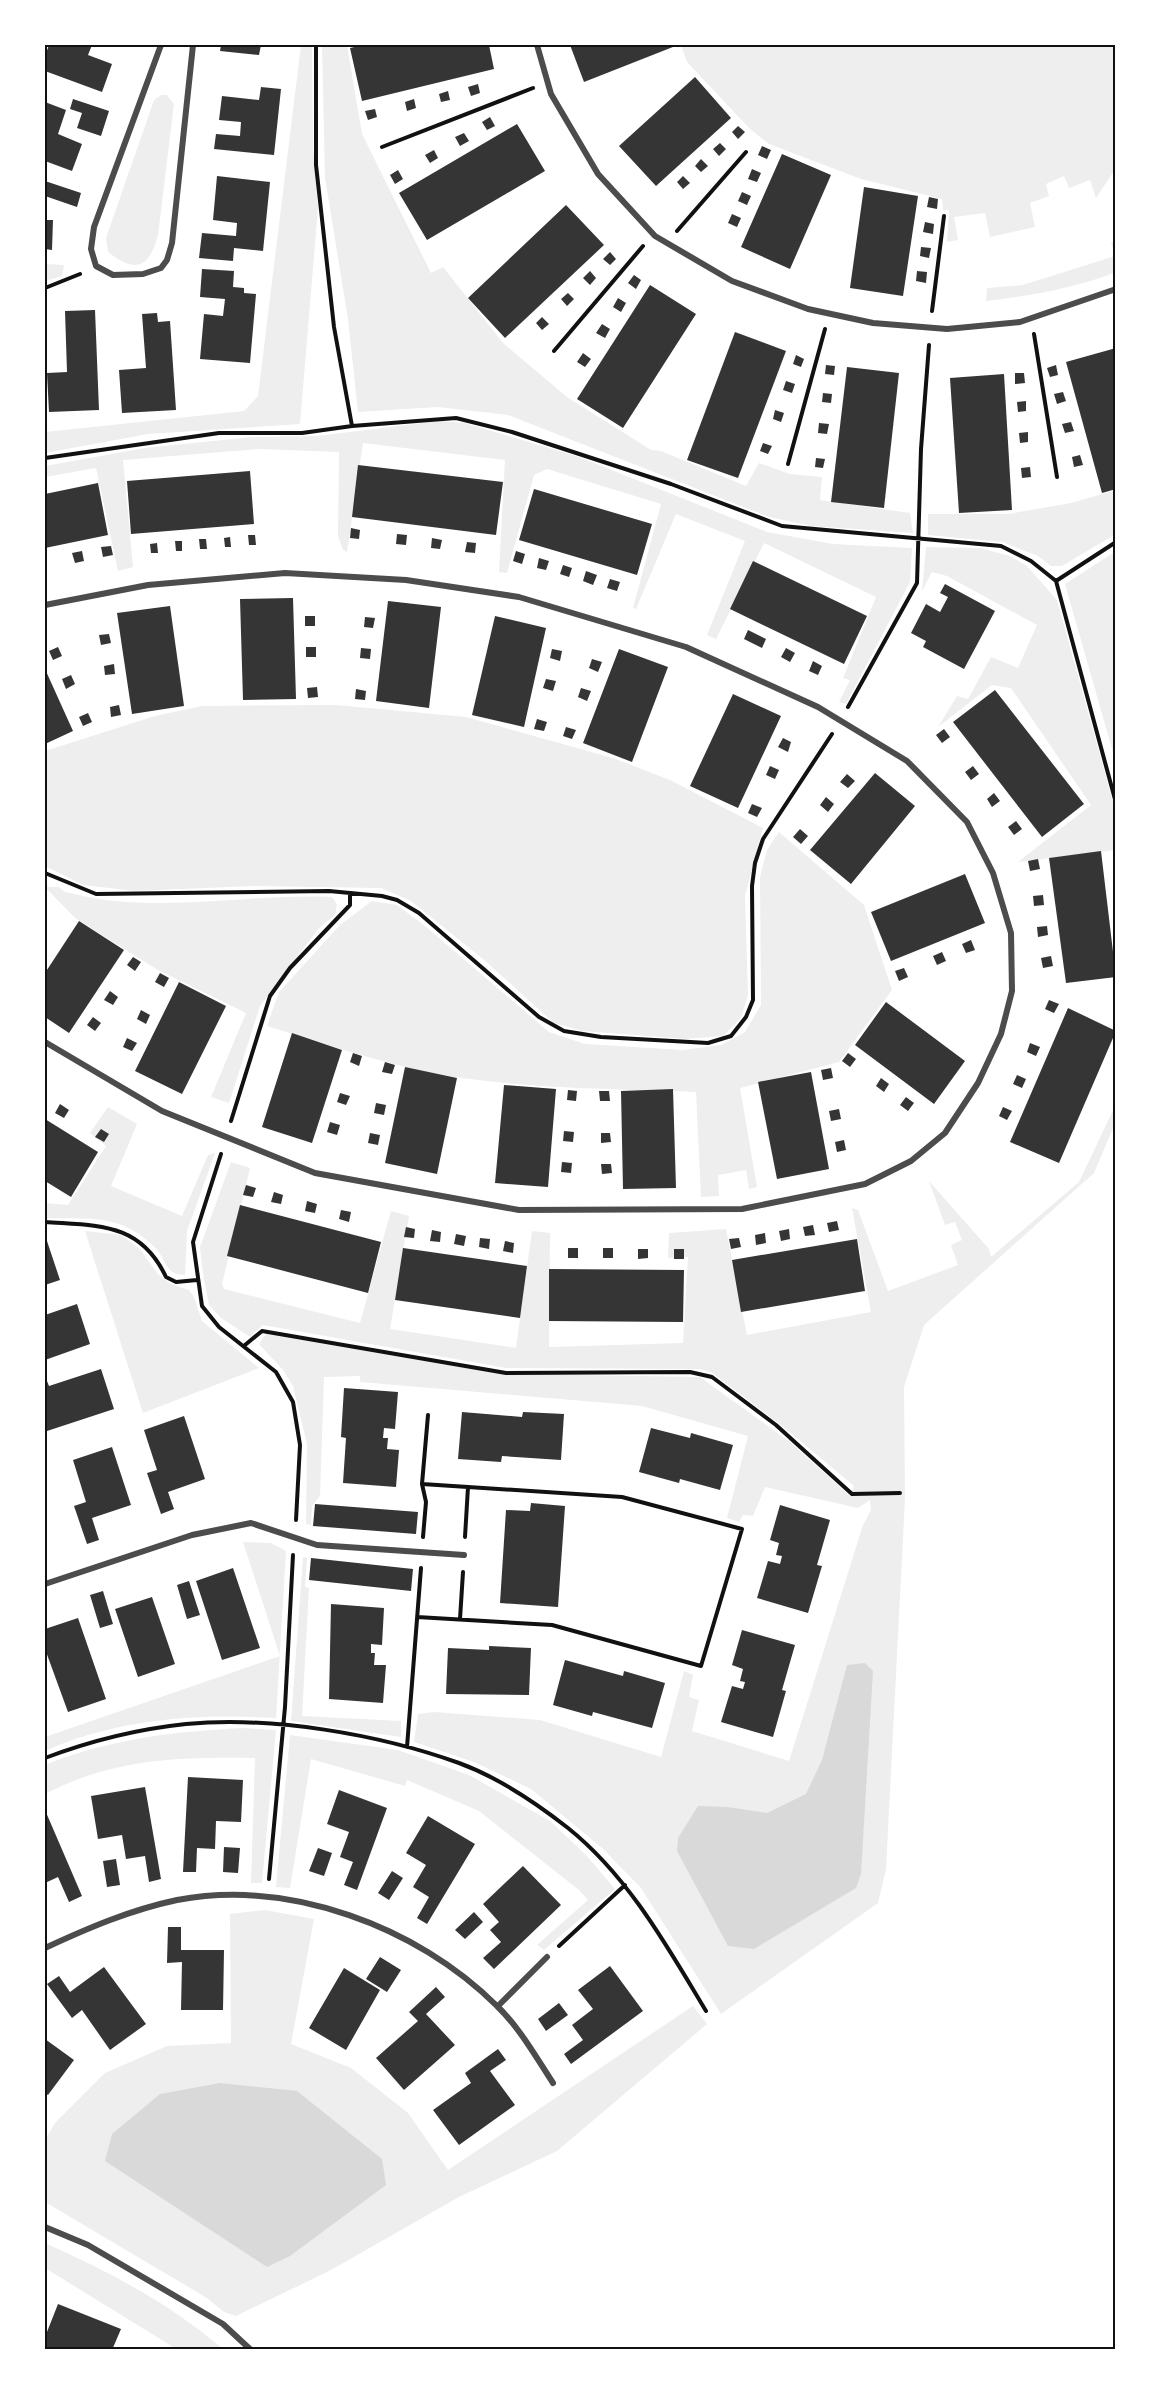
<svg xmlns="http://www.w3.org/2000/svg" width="1161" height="2395" font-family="Roboto,sans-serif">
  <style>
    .green { fill: #eee }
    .water { fill: #d9d9d9 }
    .building { fill: #353535 }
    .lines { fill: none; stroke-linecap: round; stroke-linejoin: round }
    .path { stroke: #111; stroke-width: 4 }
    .minor { stroke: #4c4c4c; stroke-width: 6 }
    .neatline { fill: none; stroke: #111; stroke-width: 2 }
  </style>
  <rect width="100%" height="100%" fill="#fff"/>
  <path class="green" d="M301,45H312L313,147L318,208L300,424L148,434L45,453V432L244,411L258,396Z
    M322,45H347L362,134L431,273L443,267L504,344L567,397L651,450L661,451L746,486L759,463L790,474L822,477L820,500L910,513L913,533L811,526L769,517L508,415L438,407L358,412L348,319L325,178Z
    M681,45H1116V168L1096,198L1090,180L1069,188L1064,176L1046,184L1049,196L1030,203L1035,227L990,237L985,213L954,217L958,240L947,242L949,210H943L942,199L861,179L769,144L750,129L687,62Z
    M161,95H167L174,104L158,235C149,268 136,274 108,252L106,238L154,100Z
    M1111,242H1116V272C1075,288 1030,296 986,301L987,288L1023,285L1115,256Z
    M45,264L64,265L62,276L45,281Z
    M440,421L465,423L579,457L767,532L833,544L912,548L910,582L846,704L839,702L850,680L843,678L876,597L764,543L716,639L707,635L745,541L676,514L636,609L633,608L661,504L547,469L534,475L507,573L499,572L505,460L363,443L347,552L343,550L338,536L339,452L260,449L123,460L133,567L118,571L96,468L45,477V466L145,448L252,437L317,436Z
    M1116,490V534L1062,566H1051L1038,556L1002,542L928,535V514H1008L1071,503Z
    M926,547L980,548L1010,556L1027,566L1057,600L1116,813V850L1018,862L1091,805L1011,688L992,685L938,727L957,696L968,699L991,657L1018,668L1037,625L947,576L932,572L922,591Z
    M1116,551V763L1065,584Z
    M336,705L466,717L613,758L670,780L763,828L745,896L748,995L741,1018L723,1036L686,1039L582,1031L554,1023L483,959L411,901L381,888L253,886L135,891L83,885L45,866V751L155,716L202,706Z
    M779,832L864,905L892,990L839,1062L740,1088L757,1187L749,1189L746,1170L718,1175L719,1196L701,1197L696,1092C624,1089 550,1089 478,1080C406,1072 336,1047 267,1026L279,992L340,925L372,901L397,905L425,926L549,1032L585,1044L683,1050L721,1045L745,1032L761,1005L760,877L767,850Z
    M45,887H59L65,892C81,895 98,900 115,901C187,908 260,894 332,897L337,904L335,915L319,928L260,1006L229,1103L211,1097L246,1013L158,970L75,918Z
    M1116,1104V1121L1094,1173L924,1325L904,1387L905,1499L886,1869L878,1903L721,2014L641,1888L602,1848L531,1789L474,1762L414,1742L418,1714L434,1712L540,1720L661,1757L684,1671L693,1675L689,1697L699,1700L692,1731L789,1761L863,1525L871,1510L870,1500L858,1508L765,1487L753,1516L743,1515L739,1522L727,1518L748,1436L642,1406L360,1382V1376L324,1377L320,1496L312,1506L311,1525L306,1524L307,1444L293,1386L283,1370L259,1344L266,1334L502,1374L700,1377L790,1442L850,1496L854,1486L786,1429L711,1372L699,1369L506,1368L263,1325L250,1337L221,1318L209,1305L203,1274L200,1247L231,1162L250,1168L222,1284L224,1289L360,1323L391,1211L409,1216L390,1329L516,1348L532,1231L550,1233L549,1347L683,1343L688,1257L668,1258L669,1233L726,1229L747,1335L871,1312L852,1208L858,1210L888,1291L958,1265L951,1245L962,1240L955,1222L945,1225L929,1181L989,1249L991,1257L1079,1182Z
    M108,1107L137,1124L111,1186L182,1216L208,1155L215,1153L187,1231L185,1275C165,1274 168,1263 157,1250C149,1240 131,1228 119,1224C96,1216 69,1219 45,1218V1203L68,1205L106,1146L90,1133Z
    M85,1231L121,1235L139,1248L158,1274L171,1284L189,1290L194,1297L202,1321L259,1368L143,1413Z
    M243,1542L271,1543L286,1551L276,1718C200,1713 115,1719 45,1751V1737L280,1656Z
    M303,1557L307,1558L305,1587L309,1588L302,1716L401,1721V1737L291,1721Z
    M241,1728L276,1730L262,1883H251L255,1758C179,1757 115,1758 45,1794V1765C109,1739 172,1732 241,1728Z
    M290,1735L398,1750L469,1775L550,1821L586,1855L615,1889L544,1950L537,1945L588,1900L579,1890L479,1811L407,1780L405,1786L311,1759L290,1888L276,1887Z
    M265,1910L314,1919L291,2044L351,2068L408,2113L448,2170L693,2006L707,2024L557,2151L459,2197L331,2270L236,2316L224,2312L207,2298L45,2202V2140L55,2123L105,2073L167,2046L231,2043L230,1914Z
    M45,2243C108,2271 171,2304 224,2350H178L45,2268Z"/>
  <path class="water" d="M865,1663L873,1671L861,1874L856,1888L754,1949L728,1946L677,1851L678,1838L698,1806L727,1807L767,1813L806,1794L822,1760L847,1665Z
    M220,2083L297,2091L382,2159L386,2185L290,2256L267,2267L105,2161L112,2134L160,2094Z"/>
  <path class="building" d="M49,45H92L88,55L112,64L102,92L45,71V56Z
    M221,45H261L259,55L220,51Z
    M363,45H489L494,69L362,101L350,48Z
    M570,45H678L584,82Z
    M695,77L731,118L656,186L619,146Z
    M478,84L480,93L471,96L468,87Z
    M261,87L281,89L274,155L214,149L216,134L240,136L241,122L219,120L222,96L259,100Z
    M448,91L450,100L441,102L439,94Z
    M73,99L109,111L101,136L77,128L82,113L70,109Z
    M414,99L416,108L407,111L405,102Z
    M45,102L66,110L58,134L82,144L72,171L45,161Z
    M375,109L377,117L368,120L365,111Z
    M490,117L495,126L487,130L482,122Z
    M517,124L545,171L427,240L399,193Z
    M738,126L745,132L738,139L732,132Z
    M464,133L469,141L460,146L455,137Z
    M720,143L726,149L719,156L713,149Z
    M762,146L771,150L767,159L758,155Z
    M434,150L438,158L430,163L425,155Z
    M782,154L831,175L790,269L741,247Z
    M701,159L708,166L701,172L695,166Z
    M752,169L761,173L757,182L748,179Z
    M398,170L403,179L395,184L390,175Z
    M217,176L270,182L263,251L234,248L233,261L199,258L202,233L236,236L237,223L213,220Z
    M683,176L690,183L683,189L677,182Z
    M45,181L81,193L77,207L45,196Z
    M864,187L918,196L903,296L850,288Z
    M742,192L751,196L747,205L738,201Z
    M929,197L938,199L937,209L927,207Z
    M566,205L604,245L505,338L468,298Z
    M732,214L741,218L737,227L728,223Z
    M45,220H53L52,250L45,249Z
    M925,222L934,224L933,234L923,232Z
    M921,247L931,248L929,258L920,256Z
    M610,252L616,259L610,265L603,259Z
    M202,269L234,271L233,287L244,288V293L256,294L250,363L200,359L204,314L223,316L225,299L200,297Z
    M590,271L596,278L590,285L583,278Z
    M917,271L927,272L926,283L916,281Z
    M634,275L641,280L636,289L628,283Z
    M650,285L696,314L623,428L577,399Z
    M568,293L574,299L567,306L561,299Z
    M618,298L626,303L621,312L613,307Z
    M95,310L99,410L49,412L47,373L67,372L65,311Z
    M157,313L158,322L170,321L176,410L122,413L119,370L146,368L142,314Z
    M542,317L549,324L542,330L536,323Z
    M602,324L610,329L605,338L596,333Z
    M735,332L786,351L738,478L687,460Z
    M1116,348V489L1102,493L1066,362Z
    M583,353L591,359L585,367L577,362Z
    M796,355L804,359L801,367L793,364Z
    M826,365L835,366L834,375L825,374Z
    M1056,365L1058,375L1050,377L1047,368Z
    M847,367L899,373L884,508L831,502Z
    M1015,373H1024L1025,383L1015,384Z
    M1004,374L1012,510L959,513L950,378Z
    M786,381L795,384L792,393L783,390Z
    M1063,392L1066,401L1057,404L1054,394Z
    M823,393L832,394L831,403L822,402Z
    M1026,401V411L1018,412L1017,402Z
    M775,410L784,413L781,422L773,419Z
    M1071,422L1074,431L1065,433L1062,424Z
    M819,423L829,424L827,434L818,433Z
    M1028,432V442L1020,443L1019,433Z
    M763,443L772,446L768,454L760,451Z
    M1080,455L1083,465L1074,467L1072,457Z
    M816,458L825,459L823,468L815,467Z
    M358,465L503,482L496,535L352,517Z
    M1030,467L1031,477L1022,478L1021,468Z
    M250,471L254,524L131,534L127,481Z
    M98,483L108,535L45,548V494Z
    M534,489L652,524L637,575L519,540Z
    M351,528L360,530L359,539L350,538Z
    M397,534L407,535L406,545L396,544Z
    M248,535H255L256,545H249Z
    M230,537L231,547H225L224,538Z
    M432,538L442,540L440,549L431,548Z
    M199,539H206L207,549H200Z
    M175,541H182V551H176Z
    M467,542L476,543L475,553L465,552Z
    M157,543L158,553H151L150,544Z
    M111,546L113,555L103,557L101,547Z
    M82,551L84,561L75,563L72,553Z
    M516,551L525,554L522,564L513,561Z
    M539,558L549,561L546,570L537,568Z
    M753,561L867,616L844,664L730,609Z
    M563,565L572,568L569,577L560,574Z
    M586,571L597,575L593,585L583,581Z
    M610,579L620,582L617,591L607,588Z
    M945,584L995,611L964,669L923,647L926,641L911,633L926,604L940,612L948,597L940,593Z
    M293,598L296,699L243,700L240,599Z
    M388,601L441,607L429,708L376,701Z
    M170,606L184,706L132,714L117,613Z
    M305,616H315V626H305Z
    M495,616L546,628L524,727L472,715Z
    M365,617L375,618L373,628L364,627Z
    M748,630L766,639L762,648L744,639Z
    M109,634L111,643L101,645L99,635Z
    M58,647L62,656L53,660L49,651Z
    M306,647H316V657H306Z
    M361,648L371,649L370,659L360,658Z
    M786,648L795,653L790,662L781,657Z
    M552,649L562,651L560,661L550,658Z
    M619,649L668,667L632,762L583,743Z
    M592,659L602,662L598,672L589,668Z
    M813,661L822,666L818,675L809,671Z
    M114,664L115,674L105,675L104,666Z
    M45,669L73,731L45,744Z
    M71,675L75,684L66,689L62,679Z
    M546,679L556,681L553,691L543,688Z
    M317,687L318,697L308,698L307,688Z
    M581,688L591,691L587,701L578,697Z
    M356,689L366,691L365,700L355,699Z
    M995,690L1084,804L1042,837L953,722Z
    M733,694L781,716L738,808L690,786Z
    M119,705L121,715L111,717L110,707Z
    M88,713L92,722L83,726L79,717Z
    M537,719L547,722L544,731L534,729Z
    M566,727L576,730L572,739L563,736Z
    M944,729L950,737L942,743L936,735Z
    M783,738L791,742L788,752L778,747Z
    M770,766L779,770L775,779L766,775Z
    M973,766L979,774L971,780L965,772Z
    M875,773L915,806L851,884L810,850Z
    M847,774L855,781L848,788L840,782Z
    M994,793L1000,801L992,807L987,799Z
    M826,797L834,804L828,812L820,805Z
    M752,804L762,808L757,817L748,813Z
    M1016,821L1022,829L1014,835L1008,827Z
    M800,829L808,836L801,844L793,837Z
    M1101,851L1116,977L1066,983L1049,858Z
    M1038,859L1040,869L1030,871L1028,861Z
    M965,874L985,923L891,961L871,912Z
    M1043,895L1044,905L1034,906L1033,896Z
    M79,921L124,950L69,1033L45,1017V973Z
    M1047,926L1048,935L1038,937L1037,927Z
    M971,940L975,950L966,953L962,944Z
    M942,952L946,961L937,965L933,956Z
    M1051,956L1053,966L1043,968L1041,958Z
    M133,957L141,962L135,971L127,965Z
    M904,968L908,977L899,981L895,971Z
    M160,973L169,978L164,987L155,982Z
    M179,982L226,1006L182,1094L135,1071Z
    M110,991L118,997L113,1005L104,1000Z
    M1049,1000L1059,1004L1054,1013L1045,1009Z
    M886,1002L965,1061L934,1104L855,1045Z
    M1068,1008L1116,1031L1059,1163L1010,1142Z
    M141,1010L150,1015L146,1024L137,1019Z
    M93,1017L101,1023L95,1031L87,1025Z
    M292,1033L342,1050L312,1143L262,1127Z
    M127,1038L137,1043L132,1051L123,1047Z
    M1030,1043L1040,1047L1036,1056L1027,1052Z
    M353,1053L362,1056L359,1066L350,1062Z
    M848,1053L856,1059L850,1067L842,1061Z
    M385,1062L395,1065L392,1074L382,1072Z
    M405,1067L457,1078L437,1174L385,1163Z
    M831,1068L833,1078L823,1080L821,1070Z
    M811,1072L829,1169L777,1179L758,1082Z
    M1017,1075L1026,1079L1022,1088L1013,1084Z
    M881,1078L889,1084L884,1092L876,1086Z
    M504,1085L556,1089L548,1187L495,1183Z
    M673,1089L676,1188L623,1189L621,1091Z
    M568,1090L577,1091L576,1101L567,1100Z
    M599,1091H609L610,1101H600Z
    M340,1093L350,1096L346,1105L337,1102Z
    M906,1097L914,1103L908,1111L900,1105Z
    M376,1103L386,1105L384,1115L374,1113Z
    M60,1104L69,1110L64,1118L55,1113Z
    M1003,1107L1012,1111L1007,1120L999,1116Z
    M839,1109L841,1119L831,1121L829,1111Z
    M45,1119L98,1152L71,1197L45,1181Z
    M330,1122L340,1125L337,1135L327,1132Z
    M101,1129L109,1134L104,1142L95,1137Z
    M564,1131L574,1132L573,1142L563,1141Z
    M370,1133L380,1135L378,1145L368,1143Z
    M601,1133H610L611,1142L601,1143Z
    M844,1140L846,1150L837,1152L835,1142Z
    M562,1162L572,1163L571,1173L561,1172Z
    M601,1164H611L612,1173L602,1174Z
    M246,1185L256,1188L253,1197L243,1195Z
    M274,1192L283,1195L281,1204L271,1202Z
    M307,1201L317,1204L315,1213L305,1211Z
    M240,1205L381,1242L368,1293L227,1256Z
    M341,1210L351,1212L349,1222L339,1219Z
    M837,1221L839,1230L829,1232L827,1223Z
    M813,1225L815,1235L805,1236L803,1227Z
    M406,1227L415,1229L414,1238L404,1237Z
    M789,1229L790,1239L781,1241L779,1231Z
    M432,1230L441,1232L440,1242L430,1241Z
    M765,1233L766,1243L756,1245L755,1235Z
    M456,1234L466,1236L464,1246L454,1244Z
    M480,1238L490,1239L489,1249L479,1247Z
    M739,1238L741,1247L731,1249L729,1239Z
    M857,1239L865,1291L741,1312L732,1260Z
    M47,1241L60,1280L45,1285V1242Z
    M505,1241L514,1243L513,1253L503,1251Z
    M403,1248L527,1266L520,1318L395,1300Z
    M568,1248H578V1258H568Z
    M603,1248H613V1258H603Z
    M638,1249H648V1258L638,1259Z
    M674,1249H684V1259H674Z
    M549,1269L684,1270L683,1322L549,1321Z
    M77,1304L90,1344L45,1360V1315Z
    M101,1369L114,1409L47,1431L45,1376L49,1386Z
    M344,1388L398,1392L395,1429L384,1428L383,1438H388L387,1449L399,1450L396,1487L343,1483L346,1438L341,1437Z
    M462,1412L522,1417L523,1412L564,1414L561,1460L502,1456L501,1462L458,1459Z
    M184,1416L205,1479L168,1492L174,1509L161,1514L147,1473L157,1470L144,1430Z
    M651,1428L690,1438L691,1433L733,1445L720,1490L680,1479L679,1483L639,1472Z
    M112,1447L131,1505L92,1518L99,1540L87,1544L74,1506L86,1502L73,1460Z
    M531,1503L565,1506L558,1607L500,1603L506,1510L530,1511Z
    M315,1504L418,1512L416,1534L313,1526Z
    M780,1505L830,1520L817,1565L822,1566L808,1613L757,1598L768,1561L780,1564L782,1556L776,1555L779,1543L770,1540Z
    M311,1558L413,1569L411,1591L309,1580Z
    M233,1568L260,1648L222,1660L196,1581Z
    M189,1581L200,1615L187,1619L177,1585Z
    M103,1591L113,1624L100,1628L90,1595Z
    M152,1597L175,1664L138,1677L115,1609Z
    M331,1604L384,1608L382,1645L371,1644V1653H375L374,1665H386L383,1703L329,1699Z
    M78,1618L106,1699L68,1712L45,1649V1629Z
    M742,1630L795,1645L782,1690L786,1691L773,1737L721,1722L732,1686L743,1689L745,1682L740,1681L743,1669L732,1665Z
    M489,1646L531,1648L529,1695L446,1694L448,1648L489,1650Z
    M565,1660L623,1676L624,1671L665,1683L652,1728L593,1712L592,1716L553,1705Z
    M188,1777L243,1780L241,1822L216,1821L215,1849L197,1848L196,1872H183Z
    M145,1787L161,1879L149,1882L145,1856L126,1859L122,1835L98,1839L91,1796Z
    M339,1790L387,1808L357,1890L344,1885L353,1862L340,1857L349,1832L327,1824Z
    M45,1810L82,1896L69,1902L58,1877L45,1883Z
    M428,1816L475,1844L427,1924L417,1918L429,1897L413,1887L426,1865L406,1853Z
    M224,1847L240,1848L238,1873L223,1872Z
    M318,1848L332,1853L324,1876L309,1871Z
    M116,1859L120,1885L107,1887L103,1861Z
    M523,1866L561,1905L494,1969L483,1958L501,1942L490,1930L499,1922L483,1904Z
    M392,1871L403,1878L389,1900L378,1893Z
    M474,1912L483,1922L465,1939L455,1930Z
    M168,1927H181V1950H224L223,2010H181L182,1962L167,1963Z
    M380,1957L401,1970L387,1992L366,1979Z
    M610,1966L643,2011L571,2064L564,2054L583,2040L572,2025L593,2009L578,1990Z
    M104,1967L146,2024L110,2050L82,2010L72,2018L47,1984L59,1976L70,1992Z
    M344,1968L380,1990L346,2050L309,2028Z
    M436,1987L445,1997L426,2014L455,2045L404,2090L376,2058L418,2021L409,2012Z
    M559,2003L568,2015L546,2031L538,2019Z
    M45,2039L74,2060L48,2095L45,2093Z
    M498,2049L506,2060L490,2071L515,2105L459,2145L433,2110L471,2083L465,2073Z
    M58,2304L121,2329L112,2350H54L45,2347V2337Z"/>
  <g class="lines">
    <path class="path" d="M316,45V165L334,327L352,426
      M382,147L533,88
      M677,231L746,152
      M45,288L80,274
      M932,311L944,216
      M1034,334L1057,477
      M554,351L643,246
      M45,458L219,433H302L352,426L456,418L512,432L671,484L782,526L1001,546L1031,561L1056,581L1116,542
      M788,464L825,329
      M1056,581L1116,803
      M848,707L917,583L921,449L929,345
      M45,873L96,894L329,891L382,896L397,900L419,913L539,1017L564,1031L601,1037L708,1043L731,1036L746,1017L753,1000L752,886L755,863L763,839L832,734
      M231,1121L270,996L290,968L350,905V893
      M221,1154L193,1242L202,1306L219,1327L276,1372L293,1402L300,1445L296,1520
      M45,1222C98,1226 140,1222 166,1277L176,1282L197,1280
      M245,1345L262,1331L506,1373L690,1372L712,1377L776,1425L852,1494L900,1493
      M422,1484L468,1487
      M423,1537L426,1502L422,1484L428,1415
      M417,1617L552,1625L701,1666L742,1529L622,1497L468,1487L465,1537
      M460,1619L463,1572
      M407,1747L421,1568
      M45,1758C90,1741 138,1729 186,1724C272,1716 378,1734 459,1763C497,1777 535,1802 568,1828C628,1876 667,1946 706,2011
      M269,1879L285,1707L293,1555
      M559,1946L625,1885"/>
    <path class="minor" d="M161,45L94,227L91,249L96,266L113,275L143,274L161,268L167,260L172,243L193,45
      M537,45L551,94L598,174L655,236L732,281L808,309L873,323L947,329L1020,322L1116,289
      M45,605L148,585L285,573L406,580L519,597L686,647L818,707L907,761L967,822L993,873L1011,933L1012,991L1001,1034L978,1083L945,1133L911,1161L865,1184L742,1209L519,1210L315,1173L162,1111L45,1042
      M45,1584L192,1535L251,1523L317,1545L464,1555
      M45,1948C88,1928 130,1910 177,1900C289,1879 417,1926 497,2006C519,2027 536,2057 553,2083
      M498,2006L547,1957
      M45,2227L88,2245L223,2324L251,2350"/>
  </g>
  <rect width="1161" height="2395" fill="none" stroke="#ffffff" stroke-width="93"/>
  <rect x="46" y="46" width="1068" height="2302" class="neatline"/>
</svg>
